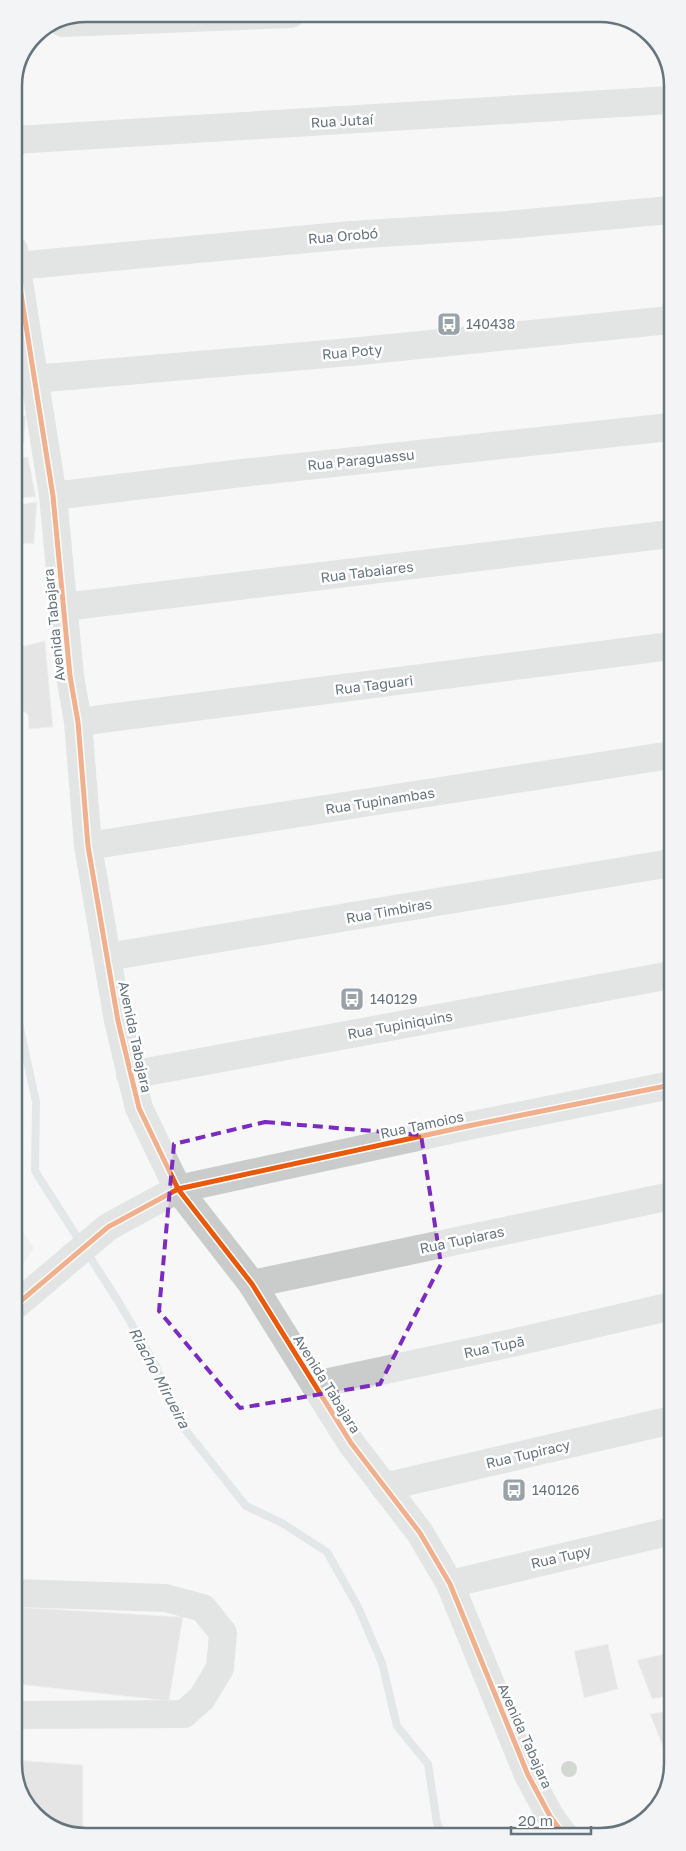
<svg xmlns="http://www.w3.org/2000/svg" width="686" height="1851" font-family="'Golos Text',sans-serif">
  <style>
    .green { fill: #e6e9e5 }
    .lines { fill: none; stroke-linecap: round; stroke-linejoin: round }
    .stream { stroke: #ccd3d5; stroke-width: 8 }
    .building { fill: #cecfd0; stroke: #e7e7e6 }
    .minor { stroke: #cacccc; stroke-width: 28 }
    .cycleway-casing { stroke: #fff; stroke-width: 8 }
    .cycleway { stroke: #e8590c; stroke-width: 5 }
    .tree { fill: #a8b1a7 }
    .marked { fill: none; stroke: #7b2cbf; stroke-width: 4; stroke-dasharray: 10 6; stroke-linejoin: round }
    .labels { text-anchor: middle; stroke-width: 5; stroke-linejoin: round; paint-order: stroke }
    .street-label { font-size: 14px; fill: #66747e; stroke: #fff }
    .poi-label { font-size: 14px; fill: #66747e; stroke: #fff; text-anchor: start }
    .water-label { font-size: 15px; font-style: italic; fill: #67787f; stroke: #fff }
    .rim { fill: none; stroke: #66747e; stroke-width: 2.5 }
  </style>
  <rect width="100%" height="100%" fill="#f7f7f7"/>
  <path class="green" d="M16,1221L34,1248L16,1274Z"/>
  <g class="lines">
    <path class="stream" d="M15,807L17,811L18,882L15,895
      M15,1005L36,1102L35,1171L118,1301L155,1364L180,1423L246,1506L282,1523L327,1552L358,1607L382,1663L397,1726L428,1764L437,1823L442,1835"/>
  </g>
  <path class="building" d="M26,415L24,442L14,443V416Z
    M14,457H28L36,497L14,498Z
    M37,502L34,544L15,543L14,505Z
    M45,641L53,727L29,729L28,714L17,708L15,648Z
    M16,1607L183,1617L169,1701L16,1684Z
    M608,1644L618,1689L584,1698L574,1651Z
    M672,1652V1695L652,1699L637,1660Z
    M672,1710V1758L668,1759L650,1714Z
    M16,1760L83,1765V1837L39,1819L16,1784Z"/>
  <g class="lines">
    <path class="minor" d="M63,23L291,14
      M14,140L670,100
      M14,250L53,496L70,676L78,722L88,846L118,1021L139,1108L178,1189L252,1284L351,1443L420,1533L450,1584L528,1775L550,1816L564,1835
      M16,266L351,235L507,225L670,210
      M34,379L350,352L670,320
      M53,496L242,473L670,427
      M64,607L670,534
      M78,722L671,646
      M88,846L671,755
      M107,957L671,863
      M130,1075L671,975
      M252,1284L671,1196
      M16,1305L108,1227L178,1189L468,1126L671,1085
      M315,1385L512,1343L672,1306
      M384,1487L672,1420
      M450,1584L672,1531
      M16,1593L165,1598L203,1608L223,1633L220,1668L202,1698L184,1714L16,1715"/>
    <g class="cycleway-casing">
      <path id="cycleway" d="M14,250L53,496L70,676L78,722L88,846L118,1021L139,1108L178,1189L252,1284L351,1443L420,1533L450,1584L528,1775L550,1816L564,1835
        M16,1305L108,1227L178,1189L468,1126L671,1085"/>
    </g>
    <use href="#cycleway" class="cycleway"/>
  </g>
  <circle class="tree" cx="569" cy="1769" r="8"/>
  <path d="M0 0H686V1851H0ZM265,1122L421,1135L441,1264L380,1384L240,1408L159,1311L174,1144Z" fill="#f7f7f7" fill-opacity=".55" fill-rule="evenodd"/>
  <path class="marked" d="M265,1122L421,1135L441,1264L380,1384L240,1408L159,1311L174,1144Z"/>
  <defs>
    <g id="bus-square" transform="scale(1.25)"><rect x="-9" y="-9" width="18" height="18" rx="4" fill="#99a2a8" stroke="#fff"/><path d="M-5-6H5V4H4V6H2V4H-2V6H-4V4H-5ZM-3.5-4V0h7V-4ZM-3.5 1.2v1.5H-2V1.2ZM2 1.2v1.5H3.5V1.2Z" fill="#fff"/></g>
  </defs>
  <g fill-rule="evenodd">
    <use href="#bus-square" x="449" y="324"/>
    <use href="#bus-square" x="352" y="999"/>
    <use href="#bus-square" x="514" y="1490"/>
  </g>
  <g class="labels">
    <g class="street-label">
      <text transform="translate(342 121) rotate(-3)" y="5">Rua Jutaí</text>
      <text transform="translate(343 236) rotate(-5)" y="5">Rua Orobó</text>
      <text transform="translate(352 352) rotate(-5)" y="5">Rua Poty</text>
      <text transform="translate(361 460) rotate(-6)" y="5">Rua Paraguassu</text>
      <text transform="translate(367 572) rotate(-7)" y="5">Rua Tabaiares</text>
      <text transform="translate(54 625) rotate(-96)" y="5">Avenida Tabajara</text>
      <text transform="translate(374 685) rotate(-7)" y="5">Rua Taguari</text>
      <text transform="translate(380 801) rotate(-9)" y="5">Rua Tupinambas</text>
      <text transform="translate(389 911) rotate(-10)" y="5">Rua Timbiras</text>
      <text transform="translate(400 1025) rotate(-10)" y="5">Rua Tupiniquins</text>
      <text transform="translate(135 1037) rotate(78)" y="5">Avenida Tabajara</text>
      <text transform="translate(422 1125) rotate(-12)" y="5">Rua Tamoios</text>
      <text transform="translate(462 1240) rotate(-12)" y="5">Rua Tupiaras</text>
      <text transform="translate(494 1347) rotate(-12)" y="5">Rua Tupã</text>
      <text transform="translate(327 1384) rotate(58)" y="5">Avenida Tabajara</text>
      <text transform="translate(528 1454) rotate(-13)" y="5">Rua Tupiracy</text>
      <text transform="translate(561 1557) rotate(-13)" y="5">Rua Tupy</text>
      <text transform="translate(525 1736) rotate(66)" y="5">Avenida Tabajara</text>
    </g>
    <g class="poi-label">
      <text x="466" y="329">140438</text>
      <text x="370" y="1004">140129</text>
      <text x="532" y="1495">140126</text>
    </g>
    <g class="water-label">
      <text transform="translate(159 1378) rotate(62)" y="5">Riacho Mirueira</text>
    </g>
  </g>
  <path d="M0 0H686V1851H0ZM86 22H600A64 64 0 0 1 664 86V1764A64 64 0 0 1 600 1828H86A64 64 0 0 1 22 1764V86A64 64 0 0 1 86 22Z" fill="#f3f4f5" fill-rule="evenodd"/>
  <path class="rim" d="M86 22H600A64 64 0 0 1 664 86V1764A64 64 0 0 1 600 1828H86A64 64 0 0 1 22 1764V86A64 64 0 0 1 86 22Z"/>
  <path d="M511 1826v8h80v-8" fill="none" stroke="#66747e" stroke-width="2.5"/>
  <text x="518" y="1826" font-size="15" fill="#66747e" stroke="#ffffff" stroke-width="4" paint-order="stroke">20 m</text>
</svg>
